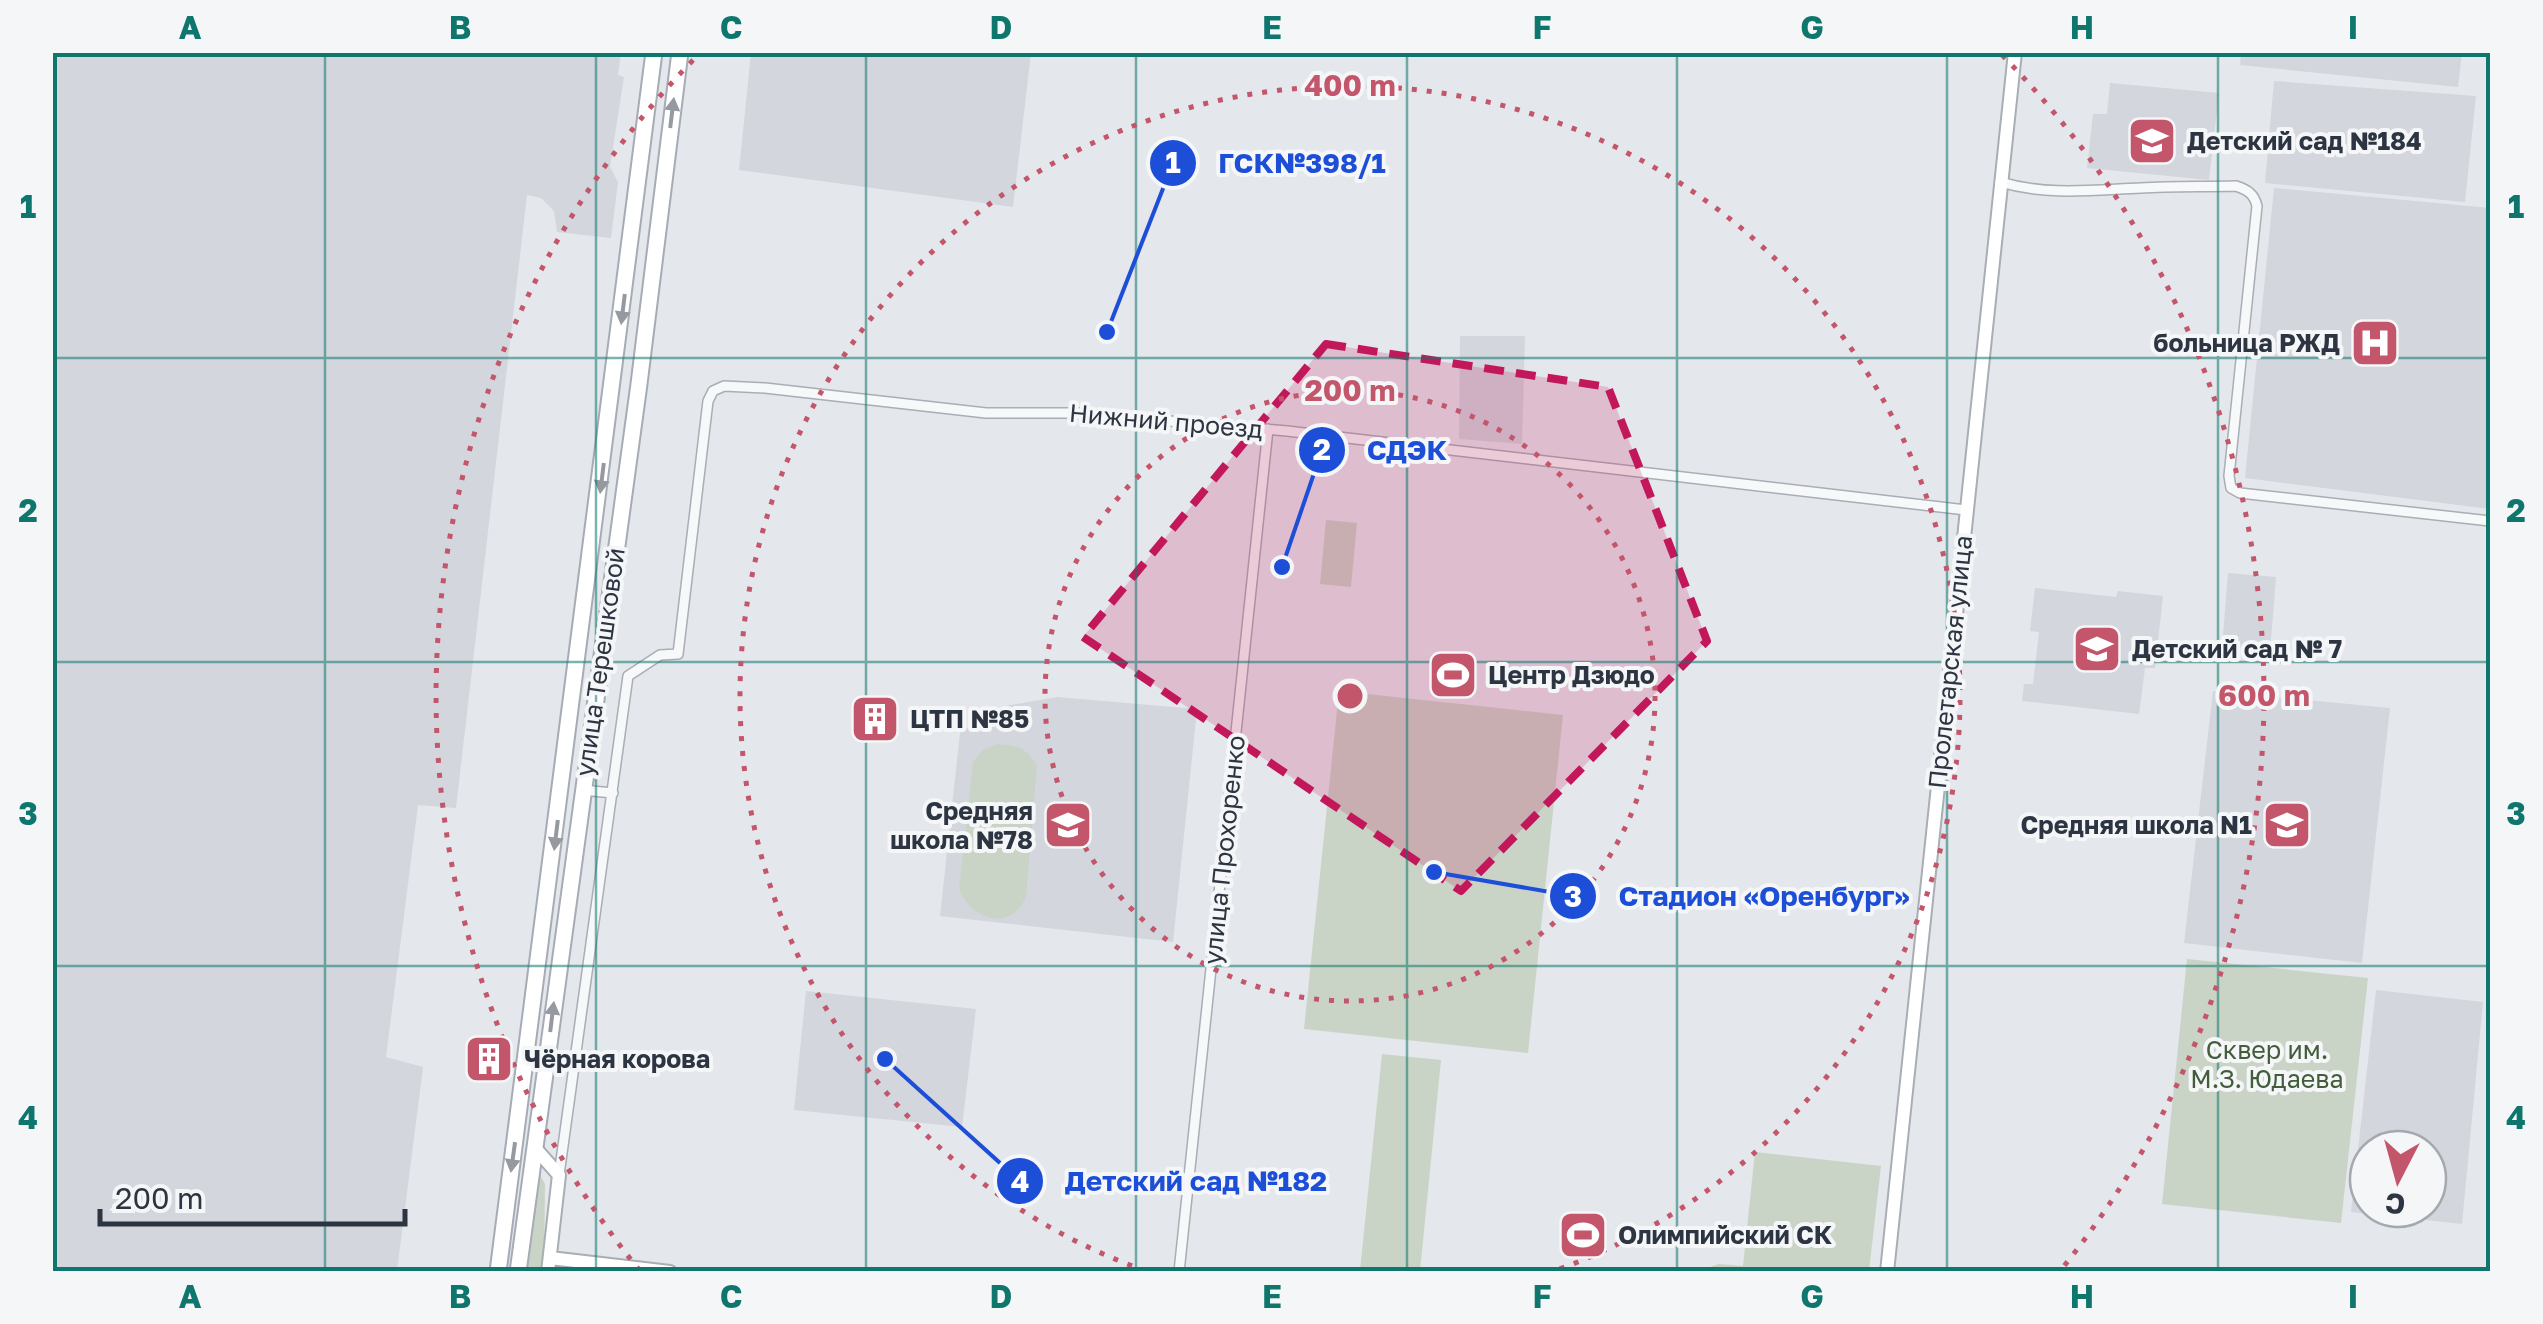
<svg xmlns="http://www.w3.org/2000/svg" width="2543" height="1324" font-family="'Golos Text',sans-serif">
  <style>
    .built { fill: #d3d6dd; fill-rule: evenodd }
    .green { fill: #cad4c6 }
    .lines { fill: none; stroke-linecap: round; stroke-linejoin: round }
    .minor-casing { stroke: #a9aeb5; stroke-width: 12 }
    .secondary-casing { stroke: #a9aeb5; stroke-width: 16 }
    .primary-casing { stroke: #a5acb6; stroke-width: 19 }
    .minor { stroke: #f7f8f9; stroke-width: 9 }
    .secondary { stroke: #fff; stroke-width: 12 }
    .primary { stroke: #fff; stroke-width: 15 }
    .oneway { fill: #969aa0 }
    .marked { fill: #c2185b; fill-opacity: 0.2; stroke: #c2185b; stroke-width: 8; stroke-dasharray: 20 12; stroke-linejoin: round }
    .grid { fill: none; stroke: #0f766e; stroke-width: 2.5; stroke-opacity: 0.55 }
    .ring { fill: none; stroke: #c3566a; stroke-width: 5; stroke-dasharray: 5 10 }
    .labels { text-anchor: middle; stroke-width: 8; stroke-linejoin: round; paint-order: stroke }
    .poi-label { font-size: 25px; font-weight: bold; fill: #2d3542; stroke: #f4f6f8; text-anchor: start }
    .street-label { font-size: 25px; fill: #2d3542; stroke: #f4f6f8 }
    .park-label { font-size: 25px; fill: #435c3c; stroke: #f4f6f8 }
    .centre { fill: #c3566a; stroke: #f4f6f8; stroke-width: 5 }
    .ring-label { font-size: 30px; text-anchor: middle; font-weight: bold; fill: #c3566a; stroke: #f4f6f8; stroke-width: 8; stroke-linejoin: round; paint-order: stroke }
    .leader { fill: none; stroke: #1d4ed8; stroke-width: 4 }
    .callout-dot { fill: #1d4ed8; stroke: #f4f6f8; stroke-width: 4 }
    .mark-label { font-size: 30px; text-anchor: middle; font-weight: bold; fill: #fff }
    .callout-label { font-size: 28px; text-anchor: middle; font-weight: bold; fill: #1d4ed8; stroke: #f4f6f8; stroke-width: 8; stroke-linejoin: round; paint-order: stroke }
    .neatline { fill: none; stroke: #0f766e; stroke-width: 4 }
    .grid-label { font-size: 32px; text-anchor: middle; font-weight: bold; fill: #0f766e }
  </style>
  <rect width="100%" height="100%" fill="#e4e7eb"/>
  <path class="built" d="M52,53H621L618,75L624,77L610,167L618,182L611,238L557,232L554,211L541,198L527,195L456,808L418,805L386,1057L423,1067L397,1271H53Z
    M751,53H1031L1013,207L739,170Z
    M2241,53V52L2462,53L2458,87L2240,65Z
    M2274,81L2476,96L2465,202L2265,183Z
    M2110,83L2219,93L2209,180L2087,168L2093,114H2107Z
    M2274,188L2490,208V509L2245,478Z
    M1460,336H1525L1522,444L1459,439Z
    M2228,573L2276,577L2270,652L2222,648Z
    M2035,588L2116,597L2118,591L2163,596L2155,668H2145L2139,714L2022,701L2024,684H2033L2039,632L2030,631Z
    M2213,691L2390,708L2362,963L2184,943Z
    M1057,697L1197,709L1173,942L940,916L960,733L1000,707Z
    M2376,990L2483,1002L2462,1224L2351,1212ZM2368,1149H2428V1209H2368Z
    M806,991L976,1009L962,1127L794,1110Z"/>
  <path class="green" d="M1326,520L1357,523L1351,587L1320,584Z
    M1339,691L1563,715L1528,1053L1304,1029Z
    M996,744C1017,745 1026,747 1037,766L1026,897C1011,932 972,921 959,889L973,762L983,750Z
    M2187,959L2368,978L2341,1223L2162,1204Z
    M1382,1054L1441,1060L1420,1271H1360Z
    M1755,1152L1881,1166L1869,1271H1698L1719,1264L1743,1266Z
    M539,1173L545,1184L544,1271L527,1272Z"/>
  <g class="lines">
    <g class="minor-casing">
      <path id="minor" d="M2000,182C2048,196 2092,190 2141,188C2173,186 2204,187 2236,186C2248,190 2254,194 2257,206L2229,476L2231,488L2240,493L2490,521
        M582,790L613,793
        M559,1175L628,676L660,655L678,654L708,401L713,391L724,386L765,388L986,413H1075L1287,431L1966,510
        M1179,1272L1268,429"/>
    </g>
    <g class="secondary-casing">
      <path id="secondary" d="M535,1148L559,1175L548,1272
        M550,1258L670,1272
        M1887,1272L2015,52"/>
    </g>
    <g class="primary-casing">
      <path id="primary" d="M498,1272L654,52
        M518,1272L639,384L680,52"/>
    </g>
    <use href="#minor" class="minor"/>
    <use href="#secondary" class="secondary"/>
    <use href="#primary" class="primary"/>
  </g>
  <defs><path id="oneway-solid" d="M-6-.8H1V-3.2L6.5 0L1 3.2V.8H-6Z" transform="scale(2.5)"/></defs>
  <g class="oneway">
    <use href="#oneway-solid" transform="translate(672 113) rotate(-83)"/>
    <use href="#oneway-solid" transform="translate(623 309) rotate(97)"/>
    <use href="#oneway-solid" transform="translate(602 478) rotate(97)"/>
    <use href="#oneway-solid" transform="translate(556 835) rotate(97)"/>
    <use href="#oneway-solid" transform="translate(552 1017) rotate(-83)"/>
    <use href="#oneway-solid" transform="translate(513 1157) rotate(98)"/>
  </g>
  <path class="marked" d="M1326,344L1608,387L1707,641L1461,891L1083,637Z"/>
  <path class="grid" d="M325,52V1272M596,52V1272M866,52V1272M1136,52V1272M1407,52V1272M1677,52V1272M1947,52V1272M2218,52V1272M52,358H2490M52,662H2490M52,966H2490"/>
  <g class="ring">
    <circle cx="1350" cy="696" r="305"/>
    <path d="M1146 1271A610 610 0 1 1 1554 1271"/>
    <path d="M640 1271A914 914 0 0 1 698 55M2002 55A914 914 0 0 1 2060 1271"/>
  </g>
  <defs>
    <g id="school-square" transform="scale(2.5)"><rect x="-9" y="-9" width="18" height="18" rx="4" fill="#c3566a" stroke="#f4f6f8"/><path d="M0-5L7-2L0 1L-7-2ZM-4 1L0 2.5L4 1V4Q0 6-4 4Z" fill="#fff"/></g>
    <g id="hospital-square" transform="scale(2.5)"><rect x="-9" y="-9" width="18" height="18" rx="4" fill="#c3566a" stroke="#f4f6f8"/><path d="M-5-5h3v3.5h4V-5h3V5h-3V1.5h-4V5h-3Z" fill="#fff"/></g>
    <g id="stadium-square" transform="scale(2.5)"><rect x="-9" y="-9" width="18" height="18" rx="4" fill="#c3566a" stroke="#f4f6f8"/><path d="M0-5a6.5 5 0 1 0 0 10a6.5 5 0 1 0 0-10ZM-3.5-1.8h7v3.6h-7Z" fill="#fff"/></g>
    <g id="building-square" transform="scale(2.5)"><rect x="-9" y="-9" width="18" height="18" rx="4" fill="#c3566a" stroke="#f4f6f8"/><path d="M-4-6H4V6H1V3H-1V6H-4ZM-2.5-4.3h1.7v1.8h-1.7ZM.8-4.3h1.7v1.8H.8ZM-2.5-1h1.7V.8h-1.7ZM.8-1h1.7V.8H.8Z" fill="#fff"/></g>
  </defs>
  <g fill-rule="evenodd">
    <use href="#school-square" x="2152" y="141"/>
    <use href="#hospital-square" x="2375" y="343"/>
    <use href="#school-square" x="2097" y="649"/>
    <use href="#stadium-square" x="1453" y="675"/>
    <use href="#building-square" x="875" y="719"/>
    <use href="#school-square" x="1068" y="825"/>
    <use href="#school-square" x="2287" y="825"/>
    <use href="#building-square" x="489" y="1059"/>
    <use href="#stadium-square" x="1583" y="1235"/>
  </g>
  <g class="labels">
    <g class="poi-label">
      <text x="2187" y="150">Детский сад №184</text>
      <text x="2340" y="352" text-anchor="end">больница РЖД</text>
      <text x="2132" y="658">Детский сад № 7</text>
      <text x="1488" y="684">Центр Дзюдо</text>
      <text x="910" y="728">ЦТП №85</text>
      <text x="1033" y="820" text-anchor="end">Средняя<tspan x="1033" dy="29">школа №78</tspan></text>
      <text x="2252" y="834" text-anchor="end">Средняя школа N1</text>
      <text x="524" y="1068">Чёрная корова</text>
      <text x="1618" y="1244">Олимпийский СК</text>
    </g>
    <g class="street-label">
      <text transform="translate(1166 421) rotate(5)" y="9">Нижний проезд</text>
      <text transform="translate(600 662) rotate(-82)" y="9">улица Терешковой</text>
      <text transform="translate(1950 662) rotate(-84)" y="9">Пролетарская улица</text>
      <text transform="translate(1224 850) rotate(-84)" y="9">улица Прохоренко</text>
    </g>
    <g class="park-label">
      <text x="2267" y="1059">Сквер им.<tspan x="2267" dy="29">М.З. Юдаева</tspan></text>
    </g>
  </g>
  <circle cx="1350" cy="696" r="15" class="centre"/>
  <g class="ring-label">
    <text x="1350" y="96">400 m</text>
    <text x="1350" y="401">200 m</text>
    <text x="2264" y="706">600 m</text>
  </g>
  <path class="leader" d="M1107 332L1173 163M1282 567L1322 450M1434 872L1573 896M885 1059L1020 1181"/>
  <g class="callout-dot">
    <circle cx="1107" cy="332" r="10"/>
    <circle cx="1282" cy="567" r="10"/>
    <circle cx="1434" cy="872" r="10"/>
    <circle cx="885" cy="1059" r="10"/>
    <circle cx="1173" cy="163" r="25"/>
    <circle cx="1322" cy="450" r="25"/>
    <circle cx="1573" cy="896" r="25"/>
    <circle cx="1020" cy="1181" r="25"/>
  </g>
  <g class="mark-label">
    <text x="1173" y="173">1</text>
    <text x="1322" y="460">2</text>
    <text x="1573" y="907">3</text>
    <text x="1020" y="1192">4</text>
  </g>
  <g class="callout-label">
    <text x="1302" y="173">ГСК№398/1</text>
    <text x="1407" y="460">СДЭК</text>
    <text x="1764" y="906">Стадион «Оренбург»</text>
    <text x="1196" y="1191">Детский сад №182</text>
  </g>
  <rect width="2543" height="1324" fill="none" stroke="#f4f6f8" stroke-width="110"/>
  <g transform="translate(2398 1179) rotate(186)"><circle r="48" fill="#f4f6f8" stroke="#a4a9af" stroke-width="2.5"/>
  <path d="M0-8L18 38L0 25L-18 38Z" fill="#c3566a"/>
  <text y="-15" font-size="28" font-weight="bold" text-anchor="middle" fill="#2d3542">С</text>
  </g>
  <path d="M100 1209v15h305v-15" fill="none" stroke="#2d3542" stroke-width="5"/>
  <text x="115" y="1209" font-size="30" fill="#2d3542" stroke="#f4f6f8" stroke-width="8" paint-order="stroke">200 m</text>
  <rect x="55" y="55" width="2433" height="1214" class="neatline"/>
  <g class="grid-label">
    <text x="190" y="39">A</text>
    <text x="460" y="39">B</text>
    <text x="731" y="39">C</text>
    <text x="1001" y="39">D</text>
    <text x="1272" y="39">E</text>
    <text x="1542" y="39">F</text>
    <text x="1812" y="39">G</text>
    <text x="2082" y="39">H</text>
    <text x="2353" y="39">I</text>
    <text x="28" y="218">1</text>
    <text x="2516" y="218">1</text>
    <text x="28" y="522">2</text>
    <text x="2516" y="522">2</text>
    <text x="28" y="825">3</text>
    <text x="2516" y="825">3</text>
    <text x="28" y="1129">4</text>
    <text x="2516" y="1129">4</text>
    <text x="190" y="1308">A</text>
    <text x="460" y="1308">B</text>
    <text x="731" y="1308">C</text>
    <text x="1001" y="1308">D</text>
    <text x="1272" y="1308">E</text>
    <text x="1542" y="1308">F</text>
    <text x="1812" y="1308">G</text>
    <text x="2082" y="1308">H</text>
    <text x="2353" y="1308">I</text>
  </g>
</svg>
